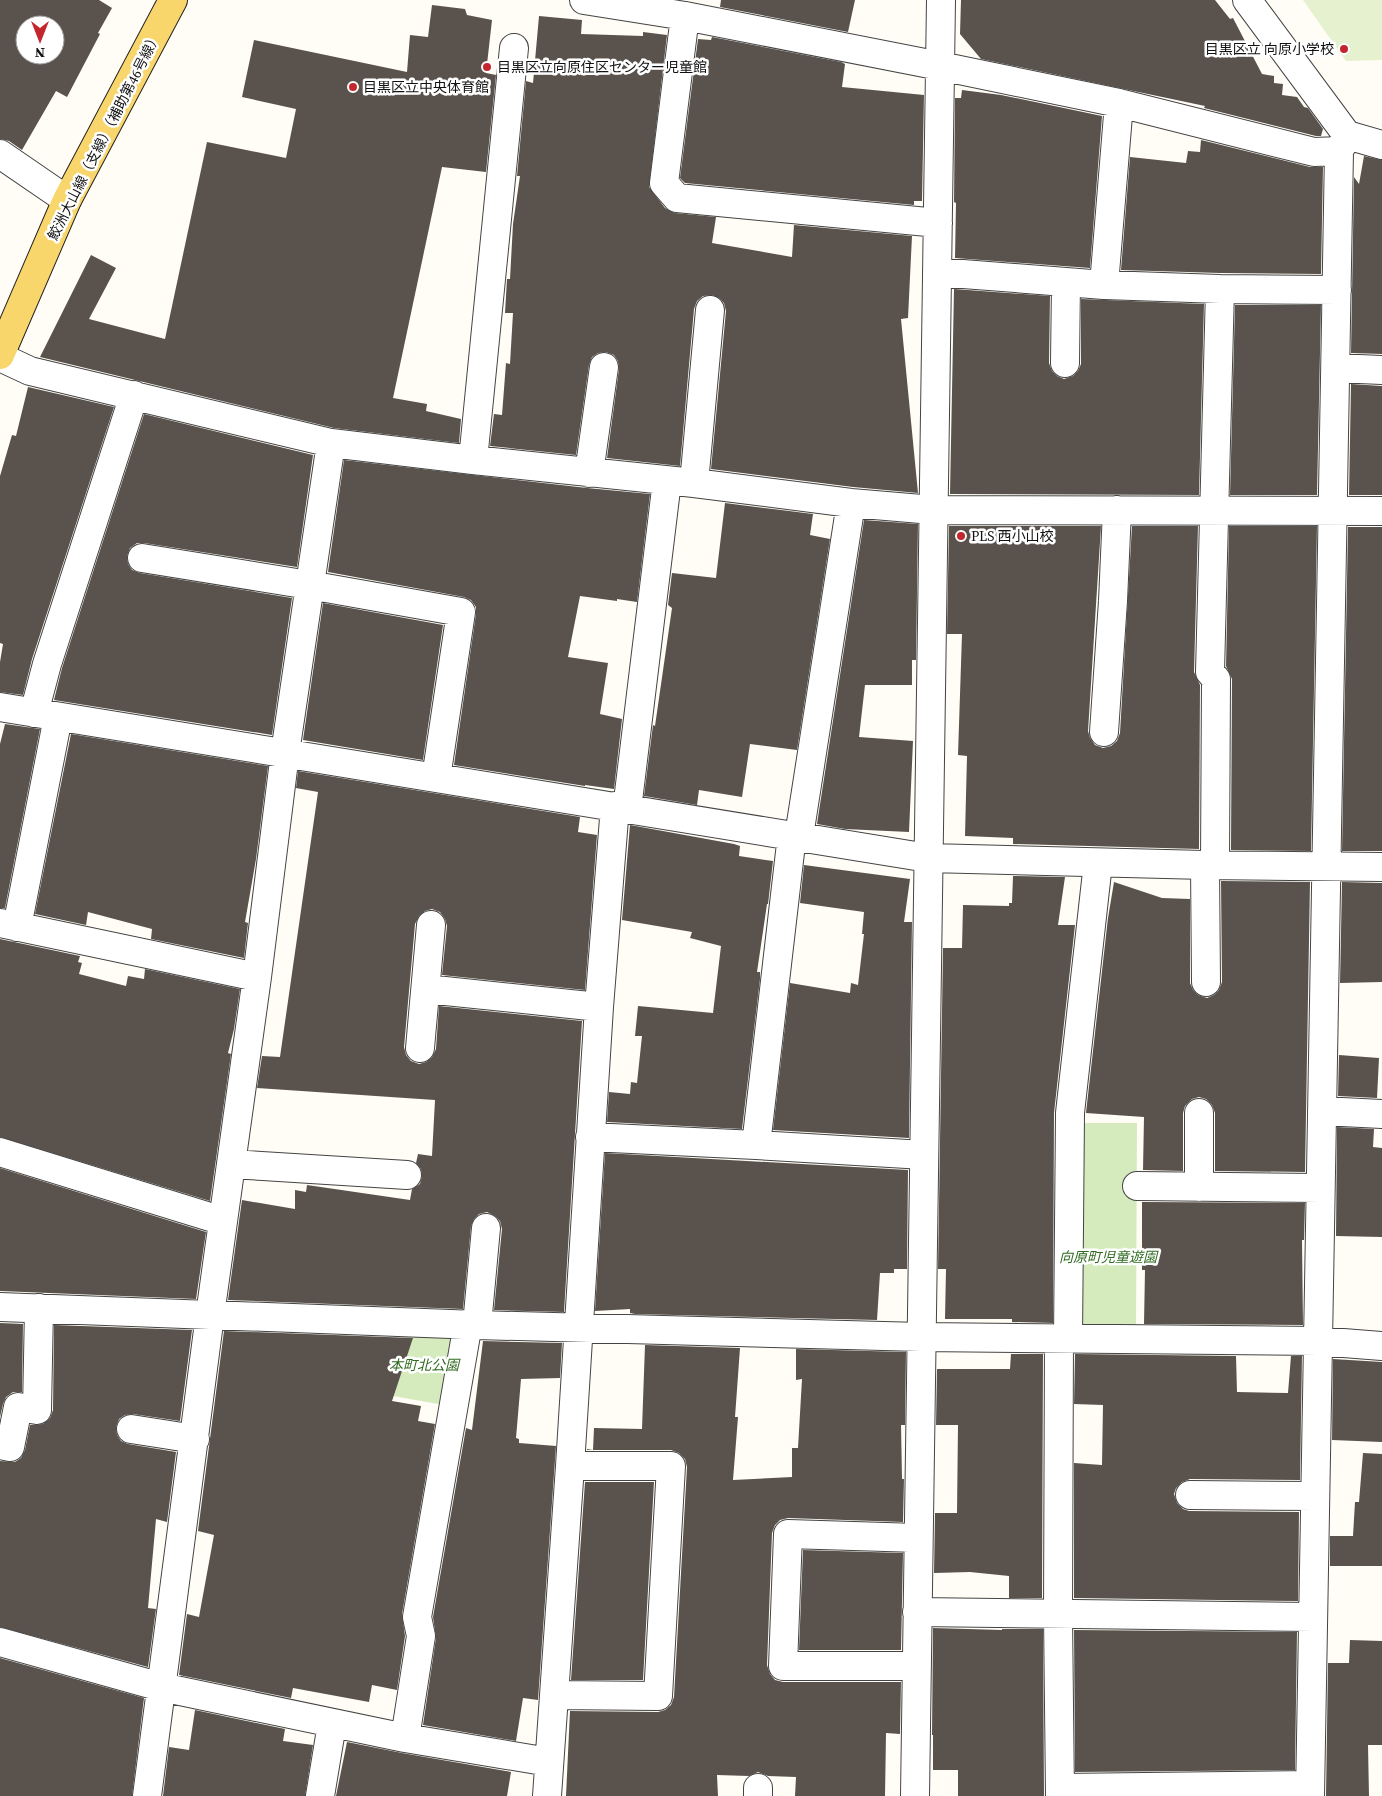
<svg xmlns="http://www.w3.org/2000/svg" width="1382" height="1796" font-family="'Source Serif 4','Noto Sans JP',serif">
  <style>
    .green { fill: #d5ebbd }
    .pitch { fill: #e6f2cf }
    .building { fill: #5a524d; fill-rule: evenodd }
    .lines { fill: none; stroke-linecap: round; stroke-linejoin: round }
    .minor-casing { stroke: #444; stroke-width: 30 }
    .major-casing { stroke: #222; stroke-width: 30 }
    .minor { stroke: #fff; stroke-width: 28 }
    .major { stroke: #f9d66b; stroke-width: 28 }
    .poi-dot { fill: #c4262e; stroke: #fff; stroke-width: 2 }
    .labels { text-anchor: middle; stroke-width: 5; stroke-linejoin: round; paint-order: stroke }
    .poi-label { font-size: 14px; fill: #111; stroke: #fff; text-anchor: start }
    .street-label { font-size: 14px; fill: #111; stroke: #fff }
    .park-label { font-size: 14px; font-style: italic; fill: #2f6b1f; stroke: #fff }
  </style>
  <rect width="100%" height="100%" fill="#fffdf5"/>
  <path class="green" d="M1080,1123H1137L1136,1328H1079Z
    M404,1331L456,1335L444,1405L393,1396Z"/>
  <path class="pitch" d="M1303,0H1382V60L1346,61Z"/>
  <path class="building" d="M0,0H99L112,8L98,33L100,34L67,97L56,91L22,150L9,141L0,139ZM25,25H55V55H25Z
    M721,0H855L848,32L720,7Z
    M961,0H1215L1230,19L1233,18L1262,74L1274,76V83L1283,84L1282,95L1297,97L1304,107L1308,108L1323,129L1321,136H1316L1204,108L1205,106L981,59L960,34Z
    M432,5L465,9L467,15L492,20L486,73L496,75L486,172L442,167L393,398L427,404L426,411L461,419L459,443L334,428L40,357L91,255L116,268L89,319L165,339L207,142L286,158L296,109L242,97L254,40L407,72L410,35L428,37Z
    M539,16L582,20L581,34L643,36V32L667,35L649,187L665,208L675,213L716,217L712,243L792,257L794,225L912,236L908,318L901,319L918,493L853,487L711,469L726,311L724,303L719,298L712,295L703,296L697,301L694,309L680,466L607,458L619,369L618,361L614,355L606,352L598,353L592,357L589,365L576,455L490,446L494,414L502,415L506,363L510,364L513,313H505L507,279H510L513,224L520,176H517L526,81L533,83Z
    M712,37L841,62L845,64L842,87L924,95L922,201H914V205L685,183L680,178L698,39L711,40Z
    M962,90L1001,95L1102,116L1090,268L955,258L956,203L954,202L955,98H961Z
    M1201,140L1310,167H1323L1321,274L1220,273L1121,270L1130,157L1186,163L1188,151L1200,152Z
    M1364,156L1382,160V354L1351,353L1354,177L1359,184Z
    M954,289L1050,296L1049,363L1052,371L1057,376L1064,379L1073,376L1078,371L1081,364V299L1204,304L1199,495L950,494Z
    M1235,305H1321L1317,495H1230Z
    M1351,384L1382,386V495H1349Z
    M28,387L114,407L32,659L23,695L0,692V662L3,644L0,643V476L12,435L16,436Z
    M144,414L313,455L297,567L144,543H137L130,548L127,556L128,564L132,570L140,573L292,598L272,735L54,700L62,668Z
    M344,460L587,488L650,494L637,602L617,599V601L580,596L568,657L608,663L600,714L622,719L614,789L585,785V786L454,765L476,614V607L471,600L464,597L328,572Z
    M725,503L813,514L810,535L830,539L797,750L750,744L742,797L699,790L697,805L644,796L653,725L655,726L672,608L668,605L672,573L716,578Z
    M864,520L918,524L916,660H912V685H865L859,737L913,741L909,832L845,829L817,824Z
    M949,526H1101L1088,731L1090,738L1095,745L1103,748L1111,746L1117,741L1120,733L1132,526H1198L1194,672L1200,685L1199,849L1013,844V838L965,836L967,756L958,755L962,634H947Z
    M1229,526H1317L1311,851L1231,850L1232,679L1226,666Z
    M1348,527H1382V851H1342Z
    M323,603L443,625L423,760L303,740Z
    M5,724L40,729L5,908H0V744Z
    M71,734L268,766L256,859L245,922L248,923L244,958L151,939L152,929L88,912L86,925L35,914Z
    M298,771L580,817L578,832L597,835L585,990L442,975L447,926L445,919L440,912L432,909L425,911L419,916L415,924L404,1047L406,1055L411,1061L419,1064L426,1062L432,1057L436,1049L439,1006L582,1021L564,1312L494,1310L502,1229L500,1221L495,1216L487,1212L479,1214L474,1219L471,1226L463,1309L228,1300L242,1200L295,1209V1190L306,1192L307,1185L410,1200L412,1189L420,1184L422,1176L421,1169L416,1163L418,1154L432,1156L435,1100L257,1088L262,1056L280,1057L318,792L296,788Z
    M630,825L734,844L740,846L739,856L773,861L768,904H767L757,972H760V979L742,1129L607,1122L609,1092L630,1094L631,1082L637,1083L642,1036H635L638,1006L713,1013L721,946L690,938L692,932L622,920Z
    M804,865L910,879L904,922H912L909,1138L773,1130L790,983L850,993L851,983L858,985L864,934H862L864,912L800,903Z
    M1013,876L1065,877L1058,925H1075L1054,1113L1053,1323L1012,1322V1319H945L946,1269H938L943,948H962L963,905L1009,906V903H1012Z
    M1221,881L1310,882L1305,1172L1215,1171V1113L1212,1105L1206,1099L1199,1097L1192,1099L1185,1106L1183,1113V1171L1143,1170L1144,1117L1086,1113L1108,918L1114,882L1162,898L1190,899V983L1193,990L1198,995L1207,998L1214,995L1219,990L1222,982Z
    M1342,882L1382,883V982L1340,983Z
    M0,939L80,956L78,962L82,963L79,974L126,986L128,976L144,979L145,969L240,989L234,1029L228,1053L231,1054L210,1201L0,1137Z
    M1339,1055L1379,1058L1377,1098L1338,1096Z
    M1337,1127L1374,1129L1373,1147L1382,1148V1237L1336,1236Z
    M605,1153L908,1170L907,1269H894V1273H880L877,1320L635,1314L630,1313V1309L595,1311Z
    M0,1168L206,1232L196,1299L0,1291Z
    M1142,1202L1305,1203L1304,1240H1302L1303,1325L1144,1324L1145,1270H1142Z
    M0,1323L23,1324L22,1392H13L6,1397L3,1404L0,1417Z
    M54,1325L192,1330L180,1421L133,1414L125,1415L119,1419L116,1427L117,1435L121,1441L128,1444L176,1452L167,1522L156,1519L148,1608L156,1609L148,1667L0,1627V1461L15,1462L21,1458L25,1450L30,1425L43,1424L50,1418L53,1410Z
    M224,1331L413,1338L392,1401L421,1406L418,1421L435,1424L402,1614L405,1636L397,1690L372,1685L369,1702L293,1688L291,1698L179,1675L187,1614L199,1617L214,1535L198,1531Z
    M483,1341L562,1343L560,1378L521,1379L516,1438L519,1439V1443L556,1446L538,1700L523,1698L516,1741L423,1725L436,1638L433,1617L466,1428L472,1430Z
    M645,1345L740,1348L735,1417H738L733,1480L792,1477V1448H798L802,1379L796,1380V1349L906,1352L905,1425H901L902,1479H904L903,1522L788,1518L780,1520L775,1525L772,1533L767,1665L770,1674L775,1680L783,1682H901L900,1734L886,1733L885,1796H795L796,1777L768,1776L758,1772L749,1776L717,1775L718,1796H566L570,1711L658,1712L665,1710L671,1705L674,1697L687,1467L685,1459L679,1453L671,1450H587V1449L593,1450L594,1428L642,1429Z
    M1011,1354H1043L1042,1598H1009V1576L970,1572L934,1573L935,1513H957L958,1425H936L937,1369H1010Z
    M1075,1354L1236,1356L1237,1392L1288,1393L1291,1356H1302L1300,1480L1190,1479L1182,1482L1176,1488L1174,1494L1177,1503L1183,1509L1189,1511L1299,1512L1298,1601L1074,1598V1463L1102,1465L1103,1405L1074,1404Z
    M1333,1359L1382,1362V1442L1332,1440Z
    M1363,1453L1382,1454V1566H1330V1536H1353L1355,1502H1359Z
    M585,1482H654L643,1680H571Z
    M803,1550L903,1553L901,1650H799Z
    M933,1628L1002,1630V1629H1043L1044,1796H958V1770H933V1735H932Z
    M1074,1630L1297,1632L1295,1770L1075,1772Z
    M1350,1640L1382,1641V1745H1368L1369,1796H1326L1328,1663H1349Z
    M0,1658L144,1698L132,1796H0Z
    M195,1710L285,1729L283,1741L313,1745L305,1796H163L169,1747L189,1750Z
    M347,1742L402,1753L511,1772L507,1796H336Z"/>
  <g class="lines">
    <g class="minor-casing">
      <path id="minor" d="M584,0L685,16L940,66L1119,103L1314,152L1339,151
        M1247,0L1347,135L1382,145
        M685,16L664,183L677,198L938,223
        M0,154L67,200
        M937,272L1104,285L1220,289L1337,290
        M1104,285L1119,103
        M0,357L30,371L331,443L473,460L694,483L851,503L933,510L1382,511
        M1065,363L1066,282
        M1336,368L1382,370
        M473,460L514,48
        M589,473L604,367
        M694,483L710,310
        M142,558L309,585L461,612L436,778
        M0,707L928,858L1205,865L1382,867
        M34,713L47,664L134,395
        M1104,732L1113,601L1117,510
        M627,809L667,481
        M799,836L851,503
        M1205,865L1206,982
        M1215,865L1216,679L1210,672L1220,289
        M0,923L257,977
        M17,927L58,717
        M426,989L599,1007
        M420,1048L431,925
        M1322,1111L1382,1114
        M1199,1113V1187
        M590,1137L756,1145L924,1155
        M756,1145L792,835
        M0,1152L223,1221
        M231,1164L407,1175
        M1137,1186L1320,1188
        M0,1307L477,1325L921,1337L1318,1341L1382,1346
        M477,1325L486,1228
        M1059,1338L1058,1614L1060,1796
        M1068,1339L1070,1113L1098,863
        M131,1429L195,1439
        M0,1445L10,1447L18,1407L37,1410L39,1308
        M1190,1495L1315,1496
        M917,1612L1313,1617
        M0,1642L161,1687L405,1738L549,1762
        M917,1666H783L788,1534L918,1538
        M555,1695L658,1696L671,1466H570
        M405,1738L421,1636L417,1617L466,1335V1324
        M1060,1788L1310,1785
        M147,1796L210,1315L257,977L285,753L331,443
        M320,1796L332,1724
        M547,1796L570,1466L599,1007L615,806
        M758,1796V1788
        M915,1796L941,0
        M1310,1796L1339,151L1347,135"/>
    </g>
    <g class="major-casing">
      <path id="major" d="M0,355L67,200L173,0"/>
    </g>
    <use href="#minor" class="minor"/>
    <use href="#major" class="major"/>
  </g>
  <g class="poi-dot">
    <circle cx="1344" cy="49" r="5"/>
    <circle cx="487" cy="67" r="5"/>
    <circle cx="353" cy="87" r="5"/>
    <circle cx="961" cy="536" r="5"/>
  </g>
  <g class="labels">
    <g class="poi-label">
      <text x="1334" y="54" text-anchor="end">目黒区立 向原小学校</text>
      <text x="497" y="72">目黒区立向原住区センター児童館</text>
      <text x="363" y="92">目黒区立中央体育館</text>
      <text x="971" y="541">PLS 西小山校</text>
    </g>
    <g class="street-label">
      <text transform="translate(104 136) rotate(-63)" y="5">鮫洲大山線（支線）（補助第46号線）</text>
    </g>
    <g class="park-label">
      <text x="1108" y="1262">向原町児童遊園</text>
      <text x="424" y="1370">本町北公園</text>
    </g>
  </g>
  <g transform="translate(40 40) rotate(180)"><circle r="24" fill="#ffffff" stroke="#a0a0a0"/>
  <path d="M0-4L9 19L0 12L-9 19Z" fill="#c4262e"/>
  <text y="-8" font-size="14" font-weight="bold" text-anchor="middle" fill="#111111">N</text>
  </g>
</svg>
